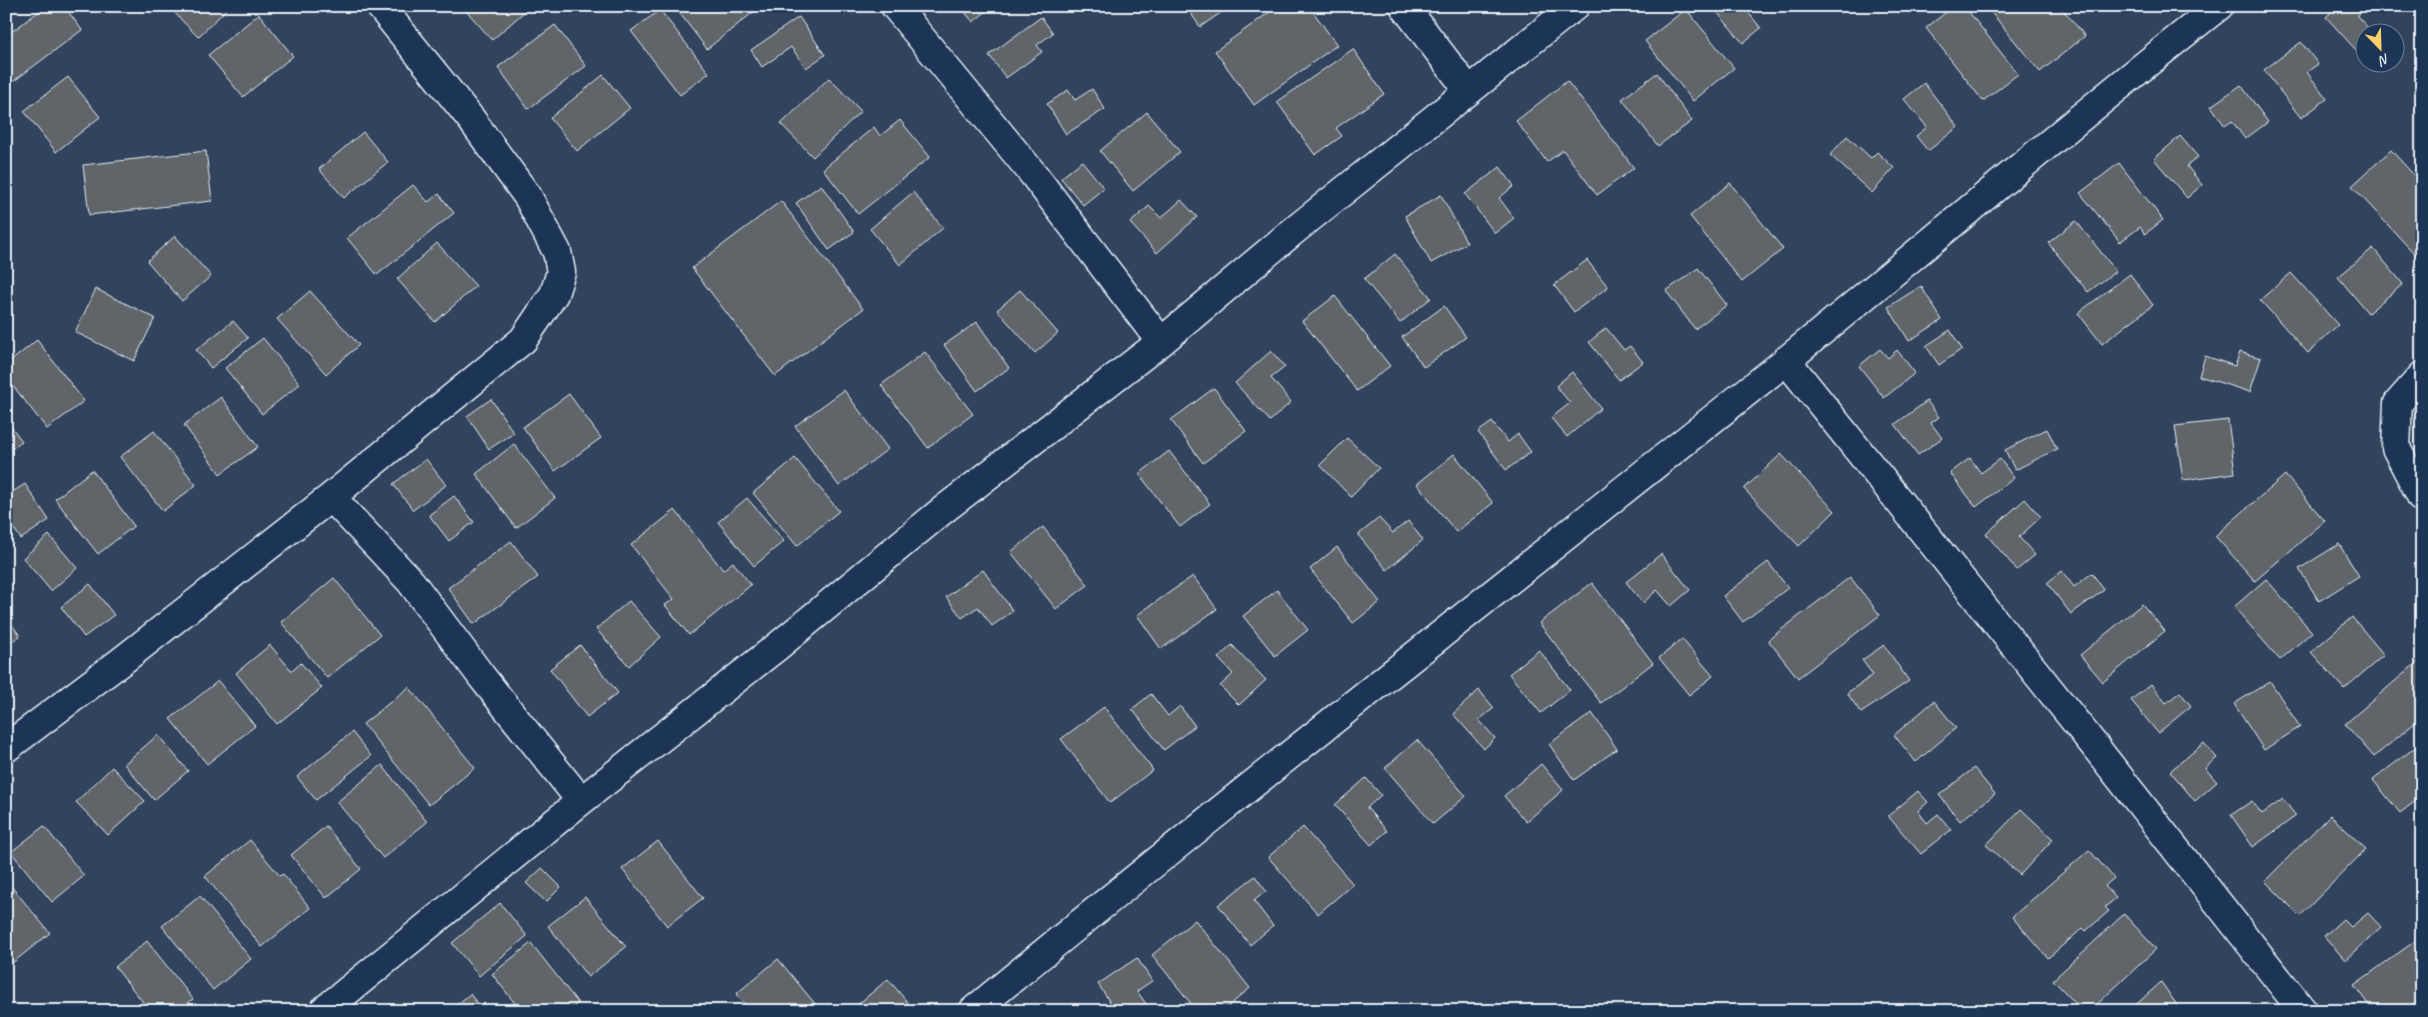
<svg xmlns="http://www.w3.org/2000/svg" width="2428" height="1017" font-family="Caveat,sans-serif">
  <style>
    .building { fill: #60656b; stroke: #e8f1f8 }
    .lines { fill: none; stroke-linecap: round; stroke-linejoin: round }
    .minor-casing { stroke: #e8f1f8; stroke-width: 31 }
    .minor { stroke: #1d3557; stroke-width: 28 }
  </style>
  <rect width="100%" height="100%" fill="#31435d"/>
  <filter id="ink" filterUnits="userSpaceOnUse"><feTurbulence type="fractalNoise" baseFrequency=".02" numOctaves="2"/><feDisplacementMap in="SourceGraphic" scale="10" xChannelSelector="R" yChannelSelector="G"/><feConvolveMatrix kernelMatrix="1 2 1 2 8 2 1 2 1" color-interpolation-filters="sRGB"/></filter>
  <g filter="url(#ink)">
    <path class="building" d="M46,6H64L82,30L6,87V36Z
      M168,6H230L198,37Z
      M491,6L496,12L503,6H531L492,40L463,7Z
      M674,6H761L707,49Z
      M960,6H993L973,22Z
      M1186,6H1231L1200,27Z
      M1278,6H1309L1337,45L1254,105L1215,51Z
      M1712,6H1743L1761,28L1743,43Z
      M1954,6H1964L2018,74L1983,101L1926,28Z
      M1986,6H2060L2085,36L2040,72Z
      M2338,6H2369L2357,16L2372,32H2366V61L2326,17Z
      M1686,9L1734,68L1693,101L1645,41Z
      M660,10L709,73L680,95L631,31Z
      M259,14L293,56L243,97L208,55Z
      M799,17L825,55L806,68L791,47L762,67L751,50Z
      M1041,17L1053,33L1037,45L1042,52L1006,78L989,55Z
      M555,25L586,66L528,109L498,67Z
      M2301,42L2318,64L2307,72L2327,99L2301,118L2264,70Z
      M1353,49L1384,94L1336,128L1342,136L1315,155L1277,102Z
      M2367,62H2387L2376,72Z
      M1657,73L1692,121L1658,146L1622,99Z
      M603,75L630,108L577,151L550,118Z
      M68,77L100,117L56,152L24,111Z
      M829,78L861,111L813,157L781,124Z
      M1567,81L1634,168L1597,195L1563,150L1547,162L1516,121Z
      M1924,83L1958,127L1928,151L1916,136L1927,127L1904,99Z
      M2241,85L2268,122L2245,139L2232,121L2225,126L2211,106Z
      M1092,89L1105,109L1066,134L1047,104L1068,90L1075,100Z
      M1147,112L1180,152L1133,191L1100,151Z
      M900,120L930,157L858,214L823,169L874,127L880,136Z
      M363,132L388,162L344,198L319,169Z
      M1847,136L1871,158L1877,152L1894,168L1872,193L1830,155Z
      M2180,136L2198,157L2187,166L2202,185L2187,198L2154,159Z
      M2391,150L2422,184V262L2352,186Z
      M206,151L212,201L89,215L83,165Z
      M1082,161L1104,188L1083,205L1061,178Z
      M2119,163L2163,220L2145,234L2140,227L2120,242L2080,193Z
      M1500,167L1514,186L1499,198L1514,218L1495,233L1465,194Z
      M1730,183L1783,249L1742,282L1690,216Z
      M413,185L428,202L439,194L454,213L377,275L347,238Z
      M821,185L854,232L829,250L796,203Z
      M913,192L943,228L900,265L870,229Z
      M1441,195L1467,243L1431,263L1405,216Z
      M1181,200L1197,217L1157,253L1130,223L1149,206L1161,218Z
      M781,201L863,309L775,376L692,268Z
      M2076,221L2116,271L2088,292L2048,243Z
      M175,236L211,276L182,301L147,261Z
      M437,243L476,286L435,322L397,279Z
      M2373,248L2403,284L2368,313L2338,277Z
      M1395,254L1431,298L1400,323L1364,279Z
      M1587,260L1608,287L1574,312L1554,285Z
      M1698,268L1727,305L1695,329L1666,291Z
      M2291,273L2338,325L2308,353L2260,300Z
      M2130,274L2153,305L2102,344L2078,313Z
      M1921,286L1942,320L1909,341L1888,307Z
      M96,289L155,318L134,361L75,332Z
      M1020,290L1058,333L1035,353L997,310Z
      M310,291L359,345L326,374L277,319Z
      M1335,296L1390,366L1357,391L1302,321Z
      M1444,306L1466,337L1424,367L1402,337Z
      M233,321L248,338L211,368L196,350Z
      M977,322L1009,368L977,391L944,345Z
      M1606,328L1624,350L1630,346L1643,362L1619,380L1589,342Z
      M1950,330L1962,349L1939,365L1926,346Z
      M263,338L300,384L262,414L225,368Z
      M37,340L84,401L47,429L6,377V365Z
      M1880,349L1888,358L1897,350L1915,373L1884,398L1859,366Z
      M1271,351L1285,367L1271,378L1291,402L1270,421L1235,383Z
      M925,352L973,414L928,448L881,385Z
      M2240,352L2261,358L2250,392L2199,376L2205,356L2235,366Z
      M1572,372L1601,408L1567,437L1551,418L1570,403L1556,386Z
      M1214,388L1246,431L1203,463L1171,420Z
      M844,390L888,449L839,486L795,426Z
      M569,394L601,438L555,471L523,427Z
      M221,397L258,447L220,474L184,425Z
      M491,399L514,433L489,449L467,416Z
      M1927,401L1939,417L1931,423L1942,438L1918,455L1895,424Z
      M6,420L22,441L6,453Z
      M2228,420L2235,473L2183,480L2175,426Z
      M1492,422L1508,442L1518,434L1531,452L1506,470L1478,432Z
      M2047,429L2057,449L2015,470L2005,450Z
      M154,431L196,485L163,511L120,457Z
      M1347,438L1379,468L1351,497L1320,465Z
      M514,444L555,498L516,528L476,474Z
      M1169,451L1210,504L1180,527L1139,474Z
      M1454,454L1493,503L1456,532L1417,484Z
      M1781,454L1835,511L1799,546L1744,489Z
      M795,458L839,511L797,546L753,493Z
      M1970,458L1981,473L2000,459L2014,478L1976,507L1950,473Z
      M426,459L446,485L413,510L393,484Z
      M92,470L134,526L98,554L55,499Z
      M2285,475L2325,521L2255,581L2215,536Z
      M25,484L49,520L21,539L6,517V496Z
      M454,496L474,522L449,541L429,515Z
      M747,498L784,541L754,566L718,522Z
      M2025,499L2041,517L2019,537L2035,555L2017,570L1986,534Z
      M675,510L723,570L733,562L751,585L689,635L665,605L674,599L631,545Z
      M1379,518L1393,533L1408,521L1423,540L1387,570L1358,535Z
      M1043,527L1088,585L1056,609L1011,552Z
      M49,535L77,568L51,591L23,558Z
      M511,541L538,577L474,624L448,588Z
      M2339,544L2359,576L2319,601L2299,569Z
      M1337,547L1380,602L1353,623L1310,569Z
      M1661,554L1690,590L1671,606L1657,590L1643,603L1626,582Z
      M1768,562L1788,588L1743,622L1723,596Z
      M983,570L1013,611L992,626L978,607L962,618L946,597Z
      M2062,571L2074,587L2092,573L2104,590L2071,614L2047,583Z
      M1193,576L1217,609L1161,649L1137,615Z
      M1850,577L1880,615L1798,678L1768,640Z
      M334,578L380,635L327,678L281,622Z
      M2266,579L2312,632L2280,660L2234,607Z
      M1592,583L1653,663L1601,703L1539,623Z
      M90,584L114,615L84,637L61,607Z
      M1277,590L1308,630L1275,656L1243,616Z
      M629,601L661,637L629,666L596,629Z
      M2142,604L2165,631L2103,682L2080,655Z
      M6,616L20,636L6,645Z
      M2352,617L2384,655L2344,689L2311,652Z
      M1682,639L1713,676L1689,695L1659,658Z
      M270,645L292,671L301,663L322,688L277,724L236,673Z
      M580,645L618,693L587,717L550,669Z
      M1232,645L1266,680L1239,705L1220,686L1233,674L1218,658Z
      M1884,645L1909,681L1861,713L1847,693L1873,675L1862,660Z
      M1539,650L1570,690L1541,713L1509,674Z
      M2422,658V717L2374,757L2345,724Z
      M218,681L255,726L207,764L170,719Z
      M2270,681L2300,727L2264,750L2234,704Z
      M2151,684L2166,703L2180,692L2191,706L2158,733L2131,700Z
      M409,687L475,768L429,805L363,724Z
      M1479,690L1494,708L1479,720L1495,738L1484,749L1453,714Z
      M1151,694L1168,716L1180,706L1195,726L1164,750L1132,709Z
      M1934,701L1956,728L1916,762L1894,735Z
      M1104,707L1153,770L1110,803L1061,739Z
      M1592,713L1617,749L1574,780L1549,744Z
      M352,732L371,756L316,800L297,777Z
      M158,735L188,771L154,800L124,764Z
      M1417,740L1466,796L1433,824L1385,768Z
      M2422,742V796L2400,813L2373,780Z
      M2204,743L2217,758L2205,768L2217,782L2195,801L2170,771Z
      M1541,764L1563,790L1526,822L1504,796Z
      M382,765L427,822L383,858L337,802Z
      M112,767L145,801L108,835L76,802Z
      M1974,768L1995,794L1960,821L1939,795Z
      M1366,778L1381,795L1367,808L1387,831L1371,845L1335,805Z
      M1918,791L1928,802L1918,811L1927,823L1938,814L1951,830L1921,854L1888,816Z
      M2283,799L2296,816L2253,847L2231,815L2252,801L2262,814Z
      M2021,809L2053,839L2020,875L1986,845Z
      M2330,815L2366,849L2300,916L2265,881Z
      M44,826L84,876L52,902L11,852Z
      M326,826L361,869L326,898L291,855Z
      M1303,827L1353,884L1318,914L1268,857Z
      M250,840L280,876L283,874L310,908L262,947L205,876Z
      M658,841L703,898L667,926L622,869Z
      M2089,850L2114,878L2105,886L2116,898L2105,907L2109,911L2086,931L2083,928L2048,958L2012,917Z
      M542,868L561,887L546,902L526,883Z
      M1255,876L1266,891L1254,901L1273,926L1250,945L1218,905Z
      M6,880L50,933L6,968Z
      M200,896L251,959L213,990L162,926Z
      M585,897L626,947L588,977L548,926Z
      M500,903L527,936L479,976L452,943Z
      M2368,913L2381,927L2345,960L2324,936L2343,919L2351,927Z
      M2124,914L2156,949L2090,1011H2083L2053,980Z
      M1195,920L1250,988L1223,1011H1197L1152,955Z
      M2422,936V998L2404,1011H2373L2354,985Z
      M147,941L193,999L178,1011H150L115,967Z
      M531,943L578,1003L569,1011H521L492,974Z
      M1137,958L1152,981L1137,991L1151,1011H1116L1098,984Z
      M778,959L821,1011H750L736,994Z
      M888,979L908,1003L899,1011H850Z
      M2161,982L2181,1011H2129Z
      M470,994L483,1011H449Z"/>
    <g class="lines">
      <g class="minor-casing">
        <path id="minor" d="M895,6L1034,175L1161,342
          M1404,6L1469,91
          M1786,360L2094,745L2303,1011
          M2422,376L2398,403L2396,448L2422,498
          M331,497L411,582L482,677L581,801
          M6,748L123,660L331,497L523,340L554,294L561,272L557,252L528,197L471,119L380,6
          M323,1011L581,801L778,646L943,510L1161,342L1291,233L1575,6
          M973,1011C1240,791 1513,579 1783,363C1929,245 2071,122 2219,6"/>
      </g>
      <use href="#minor" class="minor"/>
    </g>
  </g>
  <rect width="2428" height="1017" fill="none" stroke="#1d3557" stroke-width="25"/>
  <rect x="12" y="12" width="2403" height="992" fill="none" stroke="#e8f1f8" stroke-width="2" filter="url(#ink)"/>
  <g transform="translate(2380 48) rotate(157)"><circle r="24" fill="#1d3557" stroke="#6e8097"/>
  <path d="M0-4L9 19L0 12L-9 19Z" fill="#ffd166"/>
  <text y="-8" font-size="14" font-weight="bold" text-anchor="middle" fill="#e8f1f8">N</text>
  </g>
</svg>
